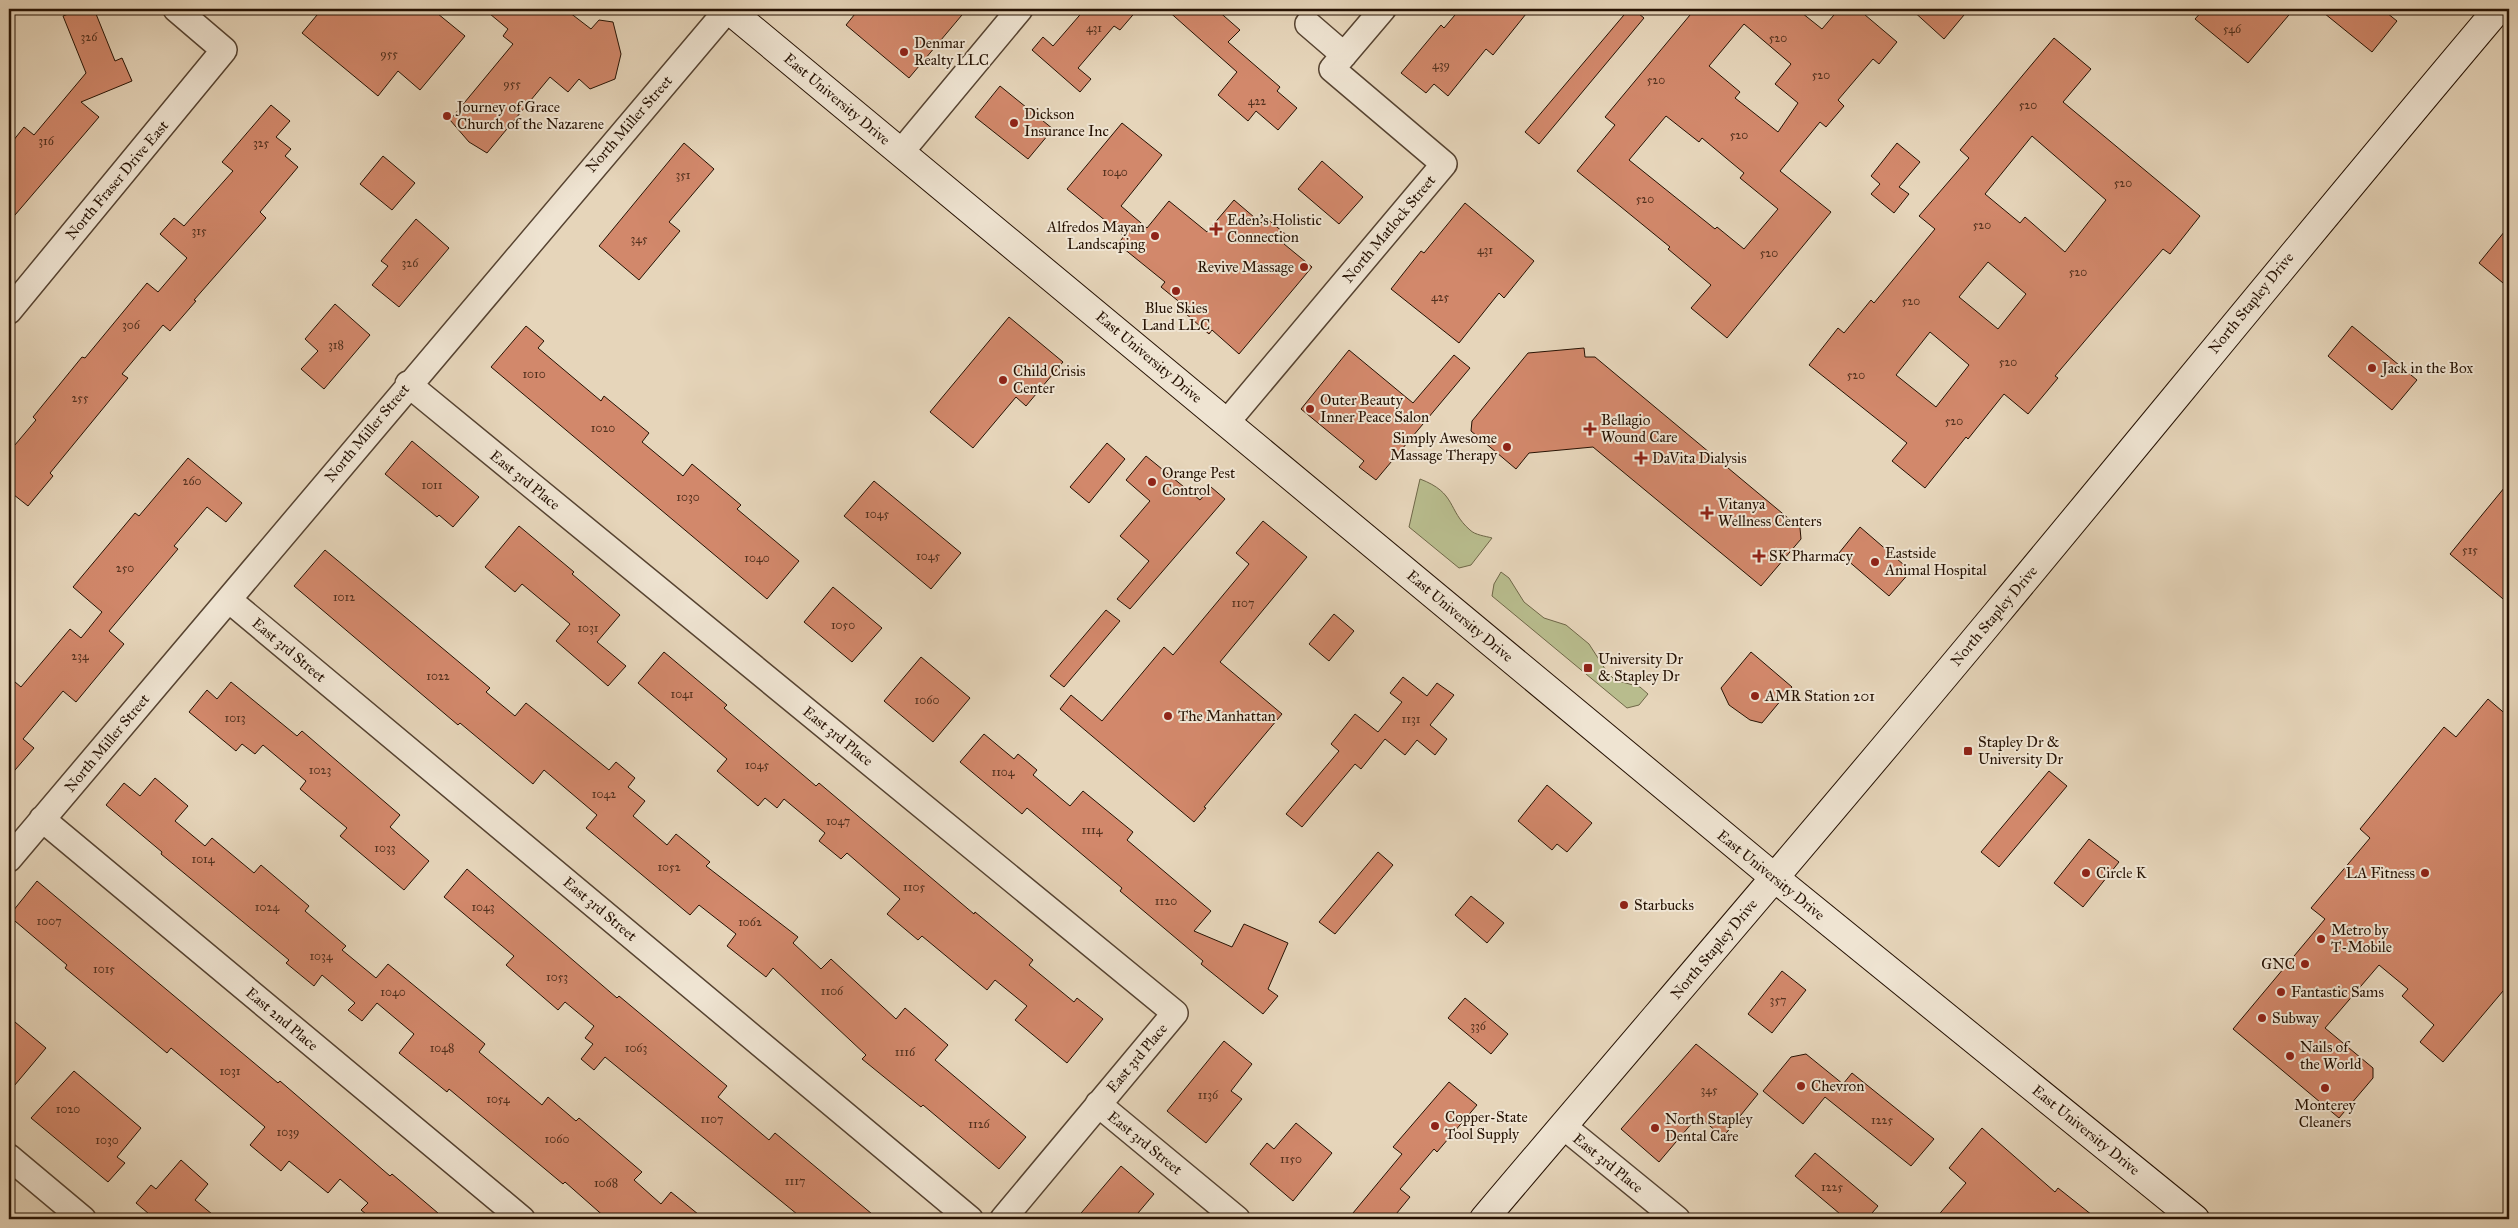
<svg xmlns="http://www.w3.org/2000/svg" width="2518" height="1228" font-family="'IM FELL Great Primer',serif">
  <style>
    .green { fill: #b8bc8d; stroke: #6f6748 }
    .building { fill: #d2886b; stroke: #261203; fill-rule: evenodd }
    .lines { fill: none; stroke-linecap: round; stroke-linejoin: round }
    .minor-casing { stroke: #564331; stroke-width: 28 }
    .secondary-casing { stroke: #261203; stroke-width: 30 }
    .minor { stroke: #efe4d2; stroke-width: 25 }
    .secondary { stroke: #efe4d2; stroke-width: 28 }
    .poi-dot { fill: #8f2418; stroke: #efe4d2; stroke-width: 2 }
    .labels { text-anchor: middle; stroke-width: 4; stroke-linejoin: round; paint-order: stroke }
    .number-label { font-size: 12px; fill: #51301d }
    .poi-label { font-size: 15px; fill: #261203; stroke: #efe4d2; text-anchor: start }
    .street-label { font-size: 15px; fill: #261203; stroke: #efe4d2 }
  </style>
  <rect width="100%" height="100%" fill="#e6d5ba"/>
  <filter id="stains"><feTurbulence type="fractalNoise" baseFrequency=".004" numOctaves="4"/><feColorMatrix values="0 0 0 0 .2 0 0 0 0 .09 0 0 0 0 .02 0 0 0 .5 -.17"/></filter>
  <radialGradient id="worn" r=".72"><stop offset=".6" stop-color="#630" stop-opacity="0"/><stop offset="1" stop-color="#630" stop-opacity=".3"/></radialGradient>
  <path class="green" d="M1420,479C1457,493 1447,510 1470,530C1475,535 1485,536 1492,538L1471,565L1459,568L1409,527Z
    M1501,572L1509,578L1524,602L1544,618L1566,625L1589,644L1607,672L1615,680L1640,687L1648,694L1639,705L1627,708L1492,596L1494,584Z"/>
  <path class="building" d="M81,9H94L115,61L122,58L132,81L81,102L99,117L9,222V146L24,127L34,135L86,73L63,16Z
    M322,9H432L465,36L420,90L398,71L378,96L302,33Z
    M484,9H565L591,29L599,20L613,22L621,54L615,79L590,89L579,79L568,92L550,77L487,153L469,142L450,120L513,44L503,36L508,29Z
    M859,9H967L909,78L846,25Z
    M1085,9H1138L1120,30L1114,26L1078,68L1091,79L1080,92L1032,50L1043,37L1053,46Z
    M1166,9H1216L1240,30L1228,42L1280,87L1277,91L1297,108L1278,130L1256,111L1248,121L1218,95L1237,72Z
    M1460,9H1530L1493,55L1486,49L1448,96L1434,84L1426,93L1401,73L1441,25L1444,28Z
    M1629,9H1633L1644,18L1539,144L1525,132Z
    M1695,9H1797L1822,29L1839,9H1858L1897,42L1879,64L1873,59L1838,100L1844,106L1826,127L1820,122L1780,171L1831,212L1727,338L1691,308L1711,285L1668,249L1670,247L1577,171L1615,125L1605,117ZM1744,24L1791,64L1775,84L1798,103L1778,132L1735,98L1740,92L1709,66ZM1666,116L1699,142L1702,138L1744,173L1740,178L1778,209L1744,249L1717,227L1715,229L1629,160Z
    M1911,9H1969L1944,39Z
    M2204,9H2294L2248,63L2195,19Z
    M2319,9H2382L2397,21L2372,52Z
    M2054,38L2091,69L2063,102L2200,216L2170,254L2163,249L2055,376L2058,378L2028,414L2004,394L1968,439L1966,437L1925,488L1892,461L1907,443L1809,365L1838,328L1844,333L1871,300L1874,303L1935,229L1919,216L1969,158L1960,150ZM2032,136L2106,200L2065,252L2025,217L2020,223L1985,194ZM1988,262L2026,294L1998,329L1959,297ZM1930,332L1969,365L1936,407L1896,375Z
    M1000,86L1053,129L1028,159L975,117Z
    M271,105L290,121L276,137L291,149L285,156L298,167L260,212L266,218L194,300L196,301L170,331L163,325L122,374L128,378L50,473L53,476L28,506L9,491V452L36,420L33,417L82,357L85,358L147,283L158,292L187,258L160,234L174,218L184,226L233,171L222,162Z
    M1122,123L1162,155L1121,206L1147,228L1169,201L1207,232L1234,200L1261,223L1266,218L1289,237L1284,244L1312,267L1239,354L1212,330L1209,334L1185,313L1188,309L1161,287L1165,282L1118,244L1124,236L1067,189Z
    M684,143L714,169L669,222L680,231L639,280L599,246Z
    M1897,143L1920,162L1899,187L1909,194L1894,213L1871,194L1880,184L1871,176Z
    M383,156L415,183L392,210L360,184Z
    M1322,161L1363,197L1339,224L1298,189Z
    M1465,203L1534,261L1504,298L1499,293L1459,343L1391,289L1421,251L1424,253Z
    M416,219L449,248L399,307L372,285L388,266L381,261Z
    M2509,226V288L2479,263Z
    M335,304L370,335L324,389L301,369L318,351L305,339Z
    M1009,317L1063,362L1026,406L1016,397L973,448L930,412Z
    M526,326L544,341L538,348L601,401L604,396L649,433L642,442L683,476L692,464L741,505L737,509L799,561L767,599L491,367Z
    M2352,326L2417,380L2392,410L2328,356Z
    M1584,348L1585,357H1595L1800,528L1801,539L1761,586L1593,447L1529,453L1516,469L1471,431L1472,421L1528,353Z
    M1349,350L1413,403L1454,355L1470,368L1376,480L1359,467L1364,461L1301,409Z
    M412,441L479,497L453,527L439,515L437,517L385,474Z
    M1107,443L1125,459L1089,503L1070,487Z
    M1146,456L1200,500L1211,487L1225,499L1130,609L1117,599L1149,561L1120,536L1150,501L1126,480Z
    M188,458L242,503L226,522L207,507L174,546L178,549L109,631L124,644L76,702L63,691L23,739L34,748L9,777V677L21,687L70,629L81,638L102,612L73,587L135,513L139,516Z
    M874,481L961,553L931,589L844,516Z
    M2509,482V604L2450,554Z
    M1263,521L1307,557L1220,662L1282,714L1204,807L1206,808L1194,822L1060,709L1071,695L1102,721L1164,647L1173,655L1249,564L1236,553Z
    M519,526L574,572L572,574L620,615L597,642L626,666L608,686L556,641L570,624L522,584L515,592L485,567Z
    M1860,527L1911,571L1889,596L1839,553Z
    M325,550L490,688L486,692L515,716L526,703L609,770L616,762L635,778L628,787L645,801L633,816L667,845L676,834L710,862L706,866L798,937L793,943L821,969L831,959L896,1019L905,1008L948,1045L935,1060L1026,1137L999,1169L923,1105L921,1107L862,1059L866,1055L773,968L766,977L727,946L736,934L699,905L690,915L586,828L597,815L544,770L533,784L460,723L458,725L294,586Z
    M833,587L882,628L852,662L804,622Z
    M1106,610L1120,621L1064,687L1050,676Z
    M1334,614L1354,631L1329,661L1309,644Z
    M664,652L727,705L724,708L816,786L819,783L974,914L975,912L1033,960L1029,965L1074,1002L1077,998L1103,1019L1067,1063L1015,1020L1027,1006L995,980L987,990L922,936L918,940L887,914L900,899L847,853L841,859L819,841L825,833L784,799L777,808L765,798L758,806L717,771L727,759L638,683Z
    M1751,652L1792,687L1762,723L1750,720L1729,705L1721,688Z
    M921,657L970,698L933,742L884,701Z
    M1403,677L1427,696L1437,683L1454,695L1430,725L1447,739L1435,755L1417,740L1405,755L1385,739L1361,769L1355,764L1302,827L1286,814L1339,751L1331,744L1355,714L1378,732L1402,702L1390,693Z
    M231,682L297,736L302,731L400,815L390,827L429,861L404,890L340,836L347,828L300,789L306,781L263,745L255,754L242,744L236,751L189,712L207,690L217,699Z
    M2488,699L2509,717V984L2443,1062L2420,1042L2434,1025L2402,996L2408,989L2379,965L2325,1028L2373,1068V1078L2339,1118L2233,1029L2325,919L2311,908L2370,838L2360,829L2444,727L2456,737Z
    M984,734L1014,759L1018,754L1037,770L1033,775L1070,806L1083,791L1133,832L1127,840L1211,911L1194,931L1232,947L1244,924L1288,943L1268,989L1278,996L1263,1014L1201,964L1203,961L1120,891L1122,888L1027,808L1022,814L960,762Z
    M2049,771L2067,786L1999,867L1981,852Z
    M155,778L188,806L175,821L205,846L212,838L254,873L261,865L309,906L305,911L346,946L342,950L376,978L388,964L485,1044L479,1052L542,1105L548,1097L576,1121L579,1118L642,1172L634,1180L661,1204L671,1192L704,1219H607L565,1182L563,1184L449,1089L447,1092L399,1053L414,1034L377,1003L362,1021L348,1010L355,1003L322,975L314,986L286,963L289,960L161,854L162,852L106,805L124,783L140,796Z
    M1547,785L1592,823L1567,852L1557,844L1552,850L1518,821Z
    M2089,839L2119,862L2083,907L2054,883Z
    M1378,852L1393,865L1335,934L1319,922Z
    M467,869L617,998L619,996L727,1086L718,1097L769,1140L775,1133L878,1219H803L605,1057L594,1070L581,1059L593,1044L585,1038L594,1026L565,1002L558,1010L506,965L514,956L444,897Z
    M37,881L278,1083L280,1081L390,1176L392,1174L445,1219H372L361,1210L368,1203L340,1179L328,1193L289,1161L281,1171L250,1145L265,1127L171,1048L167,1053L112,1007L65,968L67,965L9,916Z
    M1471,896L1504,923L1487,943L1455,915Z
    M1782,971L1806,990L1772,1033L1748,1014Z
    M1465,998L1508,1034L1491,1054L1448,1018Z
    M9,1017L46,1048L9,1092Z
    M1224,1041L1252,1064L1231,1091L1242,1099L1206,1143L1167,1111Z
    M1696,1044L1758,1094L1723,1137L1698,1116L1659,1162L1621,1129Z
    M1806,1054L1843,1084L1852,1073L1934,1139L1911,1166L1825,1097L1803,1124L1763,1091L1791,1057Z
    M74,1071L141,1128L117,1157L125,1163L108,1182L31,1118Z
    M1449,1082L1477,1105L1437,1152L1434,1149L1400,1189L1410,1197L1392,1219H1348L1402,1154L1393,1147Z
    M1296,1123L1332,1153L1293,1201L1250,1164L1267,1143L1274,1149Z
    M1982,1128L2055,1192L2058,1188L2097,1219H1935L1966,1183L1949,1168Z
    M1815,1153L1878,1206L1867,1219H1846L1795,1176Z
    M181,1160L208,1184L195,1200L218,1219H155L136,1203L151,1185L156,1189Z
    M1121,1166L1154,1194L1133,1219H1076Z"/>
  <g class="lines">
    <g class="minor-casing">
      <path id="minor" d="M1308,24L1344,55
        M901,152L1020,9
        M9,311L224,50L176,9
        M408,384L1175,1013L1003,1219
        M1227,422L1444,164L1332,69L1383,9
        M229,600L970,1219
        M42,819L522,1219
        M9,859L728,9
        M1098,1104L1237,1219
        M1563,1126L1677,1219
        M9,1157L83,1219"/>
    </g>
    <g class="secondary-casing">
      <path id="secondary" d="M728,9L1775,878L2195,1219
        M1484,1219C1655,1017 1828,817 1997,613C2164,412 2329,209 2498,9"/>
    </g>
    <use href="#minor" class="minor"/>
    <use href="#secondary" class="secondary"/>
  </g>
  <g class="poi-dot">
    <circle cx="904" cy="52" r="5"/>
    <circle cx="447" cy="116" r="5"/>
    <circle cx="1014" cy="123" r="5"/>
    <path d="M1213.5 221.5h5v5h5v5h-5v5h-5v-5h-5v-5h5z"/>
    <circle cx="1155" cy="236" r="5"/>
    <circle cx="1304" cy="267" r="5"/>
    <circle cx="1176" cy="291" r="5"/>
    <circle cx="2372" cy="368" r="5"/>
    <circle cx="1003" cy="380" r="5"/>
    <circle cx="1310" cy="409" r="5"/>
    <path d="M1587.5 421.5h5v5h5v5h-5v5h-5v-5h-5v-5h5z"/>
    <circle cx="1507" cy="447" r="5"/>
    <path d="M1638.5 450.5h5v5h5v5h-5v5h-5v-5h-5v-5h5z"/>
    <circle cx="1152" cy="482" r="5"/>
    <path d="M1704.5 505.5h5v5h5v5h-5v5h-5v-5h-5v-5h5z"/>
    <path d="M1756.5 548.5h5v5h5v5h-5v5h-5v-5h-5v-5h5z"/>
    <circle cx="1875" cy="562" r="5"/>
    <rect x="1583" y="663" width="10" height="10" rx="2.5"/>
    <circle cx="1755" cy="696" r="5"/>
    <circle cx="1168" cy="716" r="5"/>
    <rect x="1963" y="746" width="10" height="10" rx="2.5"/>
    <circle cx="2086" cy="873" r="5"/>
    <circle cx="2425" cy="873" r="5"/>
    <circle cx="1624" cy="905" r="5"/>
    <circle cx="2321" cy="939" r="5"/>
    <circle cx="2305" cy="964" r="5"/>
    <circle cx="2281" cy="992" r="5"/>
    <circle cx="2262" cy="1018" r="5"/>
    <circle cx="2290" cy="1056" r="5"/>
    <circle cx="1801" cy="1086" r="5"/>
    <circle cx="2325" cy="1088" r="5"/>
    <circle cx="1435" cy="1126" r="5"/>
    <circle cx="1655" cy="1128" r="5"/>
  </g>
  <g class="labels">
    <g class="number-label">
      <text x="1094" y="32">431</text>
      <text x="2232" y="33">546</text>
      <text x="89" y="41">326</text>
      <text x="1778" y="42">520</text>
      <text x="389" y="58">955</text>
      <text x="1441" y="69">439</text>
      <text x="1821" y="79">520</text>
      <text x="1656" y="84">520</text>
      <text x="512" y="88">955</text>
      <text x="1257" y="105">422</text>
      <text x="2028" y="109">520</text>
      <text x="1739" y="139">520</text>
      <text x="46" y="145">316</text>
      <text x="261" y="147">325</text>
      <text x="1115" y="176">1040</text>
      <text x="683" y="179">351</text>
      <text x="2123" y="187">520</text>
      <text x="1645" y="203">520</text>
      <text x="1982" y="229">520</text>
      <text x="199" y="235">315</text>
      <text x="639" y="243">345</text>
      <text x="1485" y="254">431</text>
      <text x="1769" y="257">520</text>
      <text x="410" y="267">326</text>
      <text x="2078" y="276">520</text>
      <text x="1440" y="301">425</text>
      <text x="1911" y="305">520</text>
      <text x="131" y="329">306</text>
      <text x="336" y="349">318</text>
      <text x="2008" y="366">520</text>
      <text x="534" y="378">1010</text>
      <text x="1856" y="379">520</text>
      <text x="80" y="402">255</text>
      <text x="1954" y="425">520</text>
      <text x="603" y="432">1020</text>
      <text x="192" y="485">260</text>
      <text x="432" y="489">1011</text>
      <text x="688" y="501">1030</text>
      <text x="877" y="518">1045</text>
      <text x="2470" y="554">515</text>
      <text x="928" y="560">1045</text>
      <text x="757" y="562">1040</text>
      <text x="125" y="572">250</text>
      <text x="344" y="601">1012</text>
      <text x="1243" y="607">1107</text>
      <text x="843" y="629">1050</text>
      <text x="588" y="632">1031</text>
      <text x="80" y="660">234</text>
      <text x="438" y="680">1022</text>
      <text x="682" y="698">1041</text>
      <text x="927" y="704">1060</text>
      <text x="235" y="722">1013</text>
      <text x="1411" y="723">1131</text>
      <text x="757" y="769">1045</text>
      <text x="320" y="774">1023</text>
      <text x="1003" y="776">1104</text>
      <text x="604" y="798">1042</text>
      <text x="838" y="825">1047</text>
      <text x="1092" y="834">1114</text>
      <text x="385" y="852">1033</text>
      <text x="203" y="863">1014</text>
      <text x="669" y="871">1052</text>
      <text x="914" y="891">1105</text>
      <text x="1166" y="905">1120</text>
      <text x="267" y="911">1024</text>
      <text x="483" y="911">1043</text>
      <text x="49" y="925">1007</text>
      <text x="750" y="926">1062</text>
      <text x="321" y="960">1034</text>
      <text x="104" y="973">1015</text>
      <text x="557" y="981">1053</text>
      <text x="832" y="995">1106</text>
      <text x="393" y="996">1040</text>
      <text x="1778" y="1004">357</text>
      <text x="1478" y="1030">336</text>
      <text x="442" y="1052">1048</text>
      <text x="636" y="1052">1063</text>
      <text x="905" y="1056">1116</text>
      <text x="230" y="1075">1031</text>
      <text x="1709" y="1094">345</text>
      <text x="1208" y="1099">1136</text>
      <text x="498" y="1103">1054</text>
      <text x="68" y="1113">1020</text>
      <text x="712" y="1123">1107</text>
      <text x="1882" y="1124">1225</text>
      <text x="979" y="1128">1126</text>
      <text x="288" y="1136">1039</text>
      <text x="557" y="1143">1060</text>
      <text x="107" y="1144">1030</text>
      <text x="1291" y="1163">1150</text>
      <text x="795" y="1185">1117</text>
      <text x="606" y="1187">1068</text>
      <text x="1832" y="1191">1225</text>
    </g>
    <g class="poi-label">
      <text x="914" y="48">Denmar<tspan x="914" dy="17">Realty LLC</tspan></text>
      <text x="457" y="112">Journey of Grace<tspan x="457" dy="17">Church of the Nazarene</tspan></text>
      <text x="1024" y="119">Dickson<tspan x="1024" dy="17">Insurance Inc</tspan></text>
      <text x="1227" y="225">Eden's Holistic<tspan x="1227" dy="17">Connection</tspan></text>
      <text x="1145" y="232" text-anchor="end">Alfredos Mayan<tspan x="1145" dy="17">Landscaping</tspan></text>
      <text x="1294" y="272" text-anchor="end">Revive Massage</text>
      <text x="1176" y="313" text-anchor="middle">Blue Skies<tspan x="1176" dy="17">Land LLC</tspan></text>
      <text x="2382" y="373">Jack in the Box</text>
      <text x="1013" y="376">Child Crisis<tspan x="1013" dy="17">Center</tspan></text>
      <text x="1320" y="405">Outer Beauty<tspan x="1320" dy="17">Inner Peace Salon</tspan></text>
      <text x="1601" y="425">Bellagio<tspan x="1601" dy="17">Wound Care</tspan></text>
      <text x="1497" y="443" text-anchor="end">Simply Awesome<tspan x="1497" dy="17">Massage Therapy</tspan></text>
      <text x="1652" y="463">DaVita Dialysis</text>
      <text x="1162" y="478">Orange Pest<tspan x="1162" dy="17">Control</tspan></text>
      <text x="1718" y="509">Vitanya<tspan x="1718" dy="17">Wellness Centers</tspan></text>
      <text x="1885" y="558">Eastside<tspan x="1885" dy="17">Animal Hospital</tspan></text>
      <text x="1769" y="561">SK Pharmacy</text>
      <text x="1598" y="664">University Dr<tspan x="1598" dy="17">&amp; Stapley Dr</tspan></text>
      <text x="1765" y="701">AMR Station 201</text>
      <text x="1178" y="721">The Manhattan</text>
      <text x="1978" y="747">Stapley Dr &amp;<tspan x="1978" dy="17">University Dr</tspan></text>
      <text x="2096" y="878">Circle K</text>
      <text x="2415" y="878" text-anchor="end">LA Fitness</text>
      <text x="1634" y="910">Starbucks</text>
      <text x="2331" y="935">Metro by<tspan x="2331" dy="17">T-Mobile</tspan></text>
      <text x="2295" y="969" text-anchor="end">GNC</text>
      <text x="2291" y="997">Fantastic Sams</text>
      <text x="2272" y="1023">Subway</text>
      <text x="2300" y="1052">Nails of<tspan x="2300" dy="17">the World</tspan></text>
      <text x="1811" y="1091">Chevron</text>
      <text x="2325" y="1110" text-anchor="middle">Monterey<tspan x="2325" dy="17">Cleaners</tspan></text>
      <text x="1445" y="1122">Copper-State<tspan x="1445" dy="17">Tool Supply</tspan></text>
      <text x="1665" y="1124">North Stapley<tspan x="1665" dy="17">Dental Care</tspan></text>
    </g>
    <g class="street-label">
      <text transform="translate(837 99) rotate(40)" y="5">East University Drive</text>
      <text transform="translate(629 124) rotate(-49)" y="5">North Miller Street</text>
      <text transform="translate(117 180) rotate(-50)" y="5">North Fraser Drive East</text>
      <text transform="translate(1389 229) rotate(-50)" y="5">North Matlock Street</text>
      <text transform="translate(2251 303) rotate(-51)" y="5">North Stapley Drive</text>
      <text transform="translate(1149 357) rotate(40)" y="5">East University Drive</text>
      <text transform="translate(367 433) rotate(-50)" y="5">North Miller Street</text>
      <text transform="translate(525 480) rotate(39)" y="5">East 3rd Place</text>
      <text transform="translate(1460 616) rotate(40)" y="5">East University Drive</text>
      <text transform="translate(1994 616) rotate(-50)" y="5">North Stapley Drive</text>
      <text transform="translate(289 650) rotate(40)" y="5">East 3rd Street</text>
      <text transform="translate(838 736) rotate(39)" y="5">East 3rd Place</text>
      <text transform="translate(107 743) rotate(-50)" y="5">North Miller Street</text>
      <text transform="translate(1771 875) rotate(39)" y="5">East University Drive</text>
      <text transform="translate(600 909) rotate(40)" y="5">East 3rd Street</text>
      <text transform="translate(1714 949) rotate(-50)" y="5">North Stapley Drive</text>
      <text transform="translate(282 1019) rotate(40)" y="5">East 2nd Place</text>
      <text transform="translate(1137 1058) rotate(-50)" y="5">East 3rd Place</text>
      <text transform="translate(2086 1130) rotate(39)" y="5">East University Drive</text>
      <text transform="translate(1145 1143) rotate(39)" y="5">East 3rd Street</text>
      <text transform="translate(1608 1163) rotate(39)" y="5">East 3rd Place</text>
    </g>
  </g>
  <rect width="2518" height="1228" fill="none" stroke="#e6d5ba" stroke-width="30"/>
  <rect x="10" y="10" width="2498" height="1208" fill="none" stroke="#261203" stroke-width="2.5"/>
  <rect x="15" y="15" width="2488" height="1198" fill="none" stroke="#261203"/>
  <rect width="100%" height="100%" filter="url(#stains)"/>
  <rect width="100%" height="100%" fill="url(#worn)"/>
</svg>
